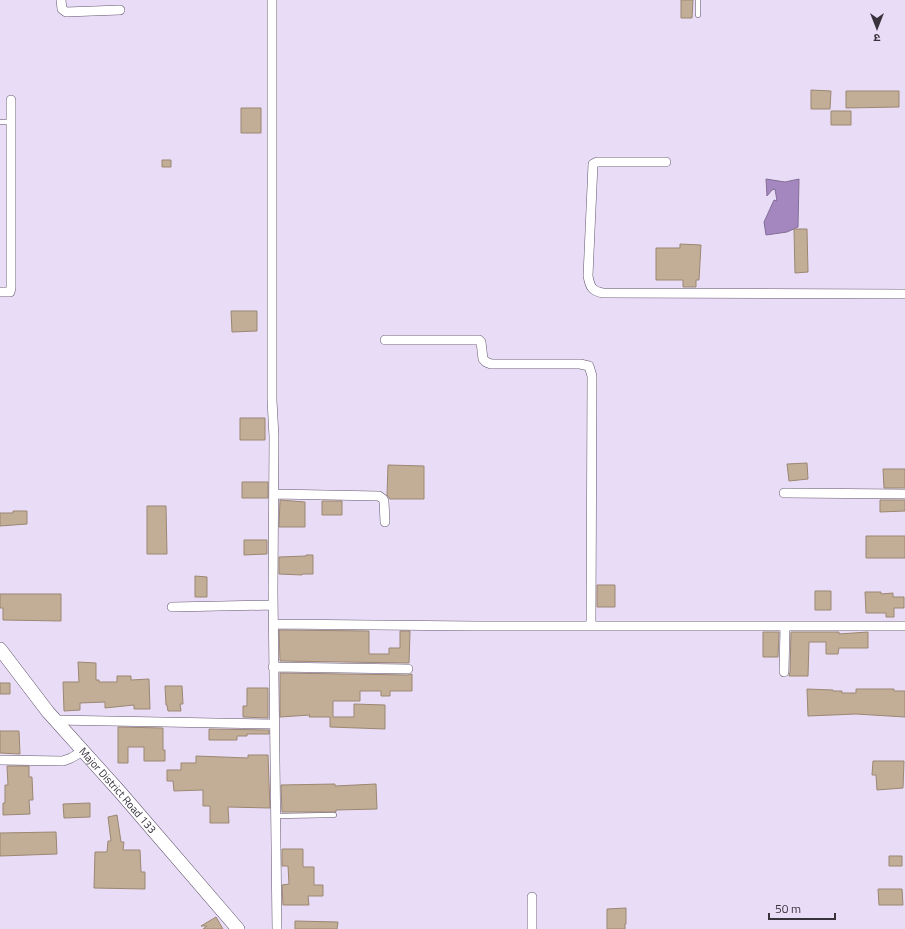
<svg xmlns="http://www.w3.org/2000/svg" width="905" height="929" font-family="'Titillium Web','Noto Sans Devanagari',sans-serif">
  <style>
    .water { fill: #a587c0; stroke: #846e98 }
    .building { fill: #c2ad97; stroke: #9b8772 }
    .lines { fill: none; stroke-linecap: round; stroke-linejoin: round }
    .service-casing { stroke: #62566d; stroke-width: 5.5 }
    .minor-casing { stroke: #62566d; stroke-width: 10 }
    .secondary-casing { stroke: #62566d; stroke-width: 14 }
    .service { stroke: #fff; stroke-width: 4.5 }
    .minor { stroke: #fff; stroke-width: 9 }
    .secondary { stroke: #fff; stroke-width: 13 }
    .labels { text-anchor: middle; stroke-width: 3; stroke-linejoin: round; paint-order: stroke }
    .street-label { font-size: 11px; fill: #37323c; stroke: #e9dcf6 }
  </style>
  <rect width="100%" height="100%" fill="#e9dcf6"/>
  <path class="water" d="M766,179L785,182L799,179L798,227L787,232L766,235L764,222L774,200L777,201L775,189L772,190L767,196Z"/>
  <path class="building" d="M681,0H693L692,18H681Z
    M811,90L831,91L830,109H811Z
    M846,91H899V107L846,108Z
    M241,108H261V133H241Z
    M831,111H851V125H831Z
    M162,160H171V167H162Z
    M794,229H807L808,272L795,273Z
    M680,244L701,245L699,280H696V287H683V280H656V248H680Z
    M231,311H257V331L232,332Z
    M240,418H265V440H240Z
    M807,463L808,479L789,481L787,464Z
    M388,465L424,466V499H390L387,495Z
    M883,469H905V488H884Z
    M242,482H268V498H242Z
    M280,500L305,502V527H279Z
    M880,500H905V511L880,512Z
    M322,501H342V515H322Z
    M147,506H166L167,554H147Z
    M13,511H27V524L0,526V513H13Z
    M866,536H905V558H866Z
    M244,540H267V554L244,555Z
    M306,555H313V574H302V575L279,574V557L306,556Z
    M195,576L207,577V597H195Z
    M597,585H615V607H597Z
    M815,591H831V610H815Z
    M865,592H881V594L893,593V597H904V608H894V617H886V613H866Z
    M0,594H61V621L3,620V608H0Z
    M279,630L369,631V654H389V648H400V631H410L409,663L280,661Z
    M763,632H779L778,657H763Z
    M791,632H839V634L868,632V648H839L838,654H826V642H809L808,676H789L790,672Z
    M78,662L96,663V680H99V682H117V676H131V680L149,679L150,709H134V705L105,708V702L80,703V710L64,711L63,682H79Z
    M280,673L408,675L412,674V691H390V696H381V691H360V701H333V717H354V704L385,705V729L330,727V717H309L310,715L280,717Z
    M0,683H10V694H0Z
    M165,686H182L183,704H180L181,711H168L167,705H166Z
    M247,688H268V718L243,717V706H247Z
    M807,689L833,690V691H842V693H856V689H894V691H905V717L856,714L808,716Z
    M118,727L163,728V750H165V761H144V747H128V763H118Z
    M209,729L269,730V734H247V736H237V740H209Z
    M0,731H19L20,754L0,753Z
    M248,755H268L270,808L228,807L229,823H210V806H203V790L174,791L173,781H167V770H181V763H196V756L248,758Z
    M873,761H904L903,788L877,790L876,775H872Z
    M7,766H29V777H32L33,800H29L30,814L3,815V803H5V785H8Z
    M335,784V786L376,784L377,809L336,810V812H282L281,785Z
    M90,803V817L64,818L63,804Z
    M117,815L121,842H124L123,850H140L141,872H145V889L94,888L95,852H107L108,841H111L108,817Z
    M56,832L57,854L0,856V833Z
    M282,849H303V867H314V885H323V896H308L309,905H283L282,885L289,884L288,866H282Z
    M889,856H902V866H889Z
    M878,889H902L903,905H879Z
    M626,908V924H625V929H607V909Z
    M216,917L223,929H203L207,926H201Z
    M295,921L338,922L337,929H295Z"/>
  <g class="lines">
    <g class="service-casing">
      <path id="service" d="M698,0V15
        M0,122H11
        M275,816L334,815"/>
    </g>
    <g class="minor-casing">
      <path id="minor" d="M61,0L62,9L66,12L120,10
        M272,0V400L274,437L273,592L277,929
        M666,162H597L593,164L588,276C590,287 592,291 603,293L905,294
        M0,292H10L11,288V100
        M385,340H479L481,342L483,359L486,362L491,364H580L589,366L592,376L591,626
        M784,493L905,494
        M274,494L379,496L383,499L384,501L385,522
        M172,607L273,605
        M273,624L475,626H905
        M273,667L408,669
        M784,672L785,626
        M55,720L274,724
        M0,760L63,761L71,758L83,751
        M532,929V897"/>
    </g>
    <g class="secondary-casing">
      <g id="secondary">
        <path id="s1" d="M0,649L48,712L120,792L238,929"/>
      </g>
    </g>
    <use href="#service" class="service"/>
    <use href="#minor" class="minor"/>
    <use href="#secondary" class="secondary"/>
  </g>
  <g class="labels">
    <g class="street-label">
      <text dy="4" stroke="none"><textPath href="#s1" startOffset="184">Major District Road 133</textPath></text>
    </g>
  </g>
  <g transform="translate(877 28) rotate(180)" stroke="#e9dcf6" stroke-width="3" paint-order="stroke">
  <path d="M0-3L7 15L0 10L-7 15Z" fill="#37323c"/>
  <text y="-6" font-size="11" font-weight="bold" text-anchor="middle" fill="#37323c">उ</text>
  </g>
  <path d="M769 913v6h66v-6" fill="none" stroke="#37323c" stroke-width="2"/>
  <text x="775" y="913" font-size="12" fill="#37323c" stroke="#e9dcf6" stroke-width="3" paint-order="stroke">50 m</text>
</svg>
